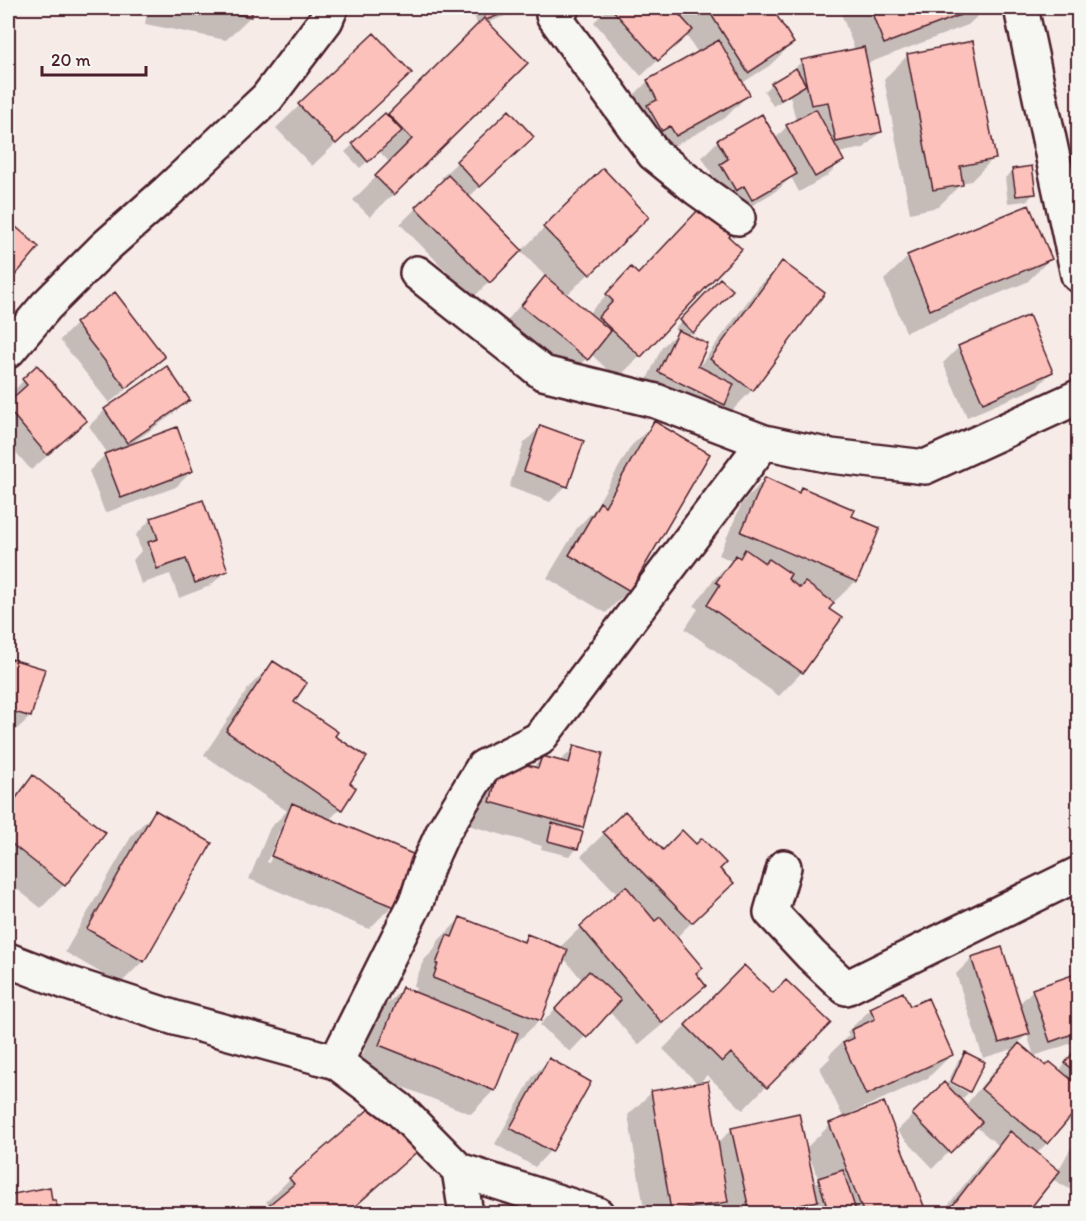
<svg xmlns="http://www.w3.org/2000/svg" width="1086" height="1221" font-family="Itim,sans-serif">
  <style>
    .shadow { fill: #0003; fill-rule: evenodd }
    .building { fill: #fdc1bb; stroke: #4a1f2b; stroke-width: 1.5 }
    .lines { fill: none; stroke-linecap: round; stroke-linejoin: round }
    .minor-casing { stroke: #4a1f2b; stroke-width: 38 }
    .minor { stroke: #f6f6f2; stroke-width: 33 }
  </style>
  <rect width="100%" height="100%" fill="#f7ebe7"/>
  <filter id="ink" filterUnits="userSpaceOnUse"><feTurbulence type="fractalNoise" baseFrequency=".0167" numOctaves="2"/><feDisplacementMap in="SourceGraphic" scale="12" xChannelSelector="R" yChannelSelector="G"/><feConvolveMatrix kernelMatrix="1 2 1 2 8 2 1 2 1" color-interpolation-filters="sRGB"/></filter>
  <g filter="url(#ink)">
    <path class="shadow" d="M148,8H251L250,17L226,40L145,24Z
      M471,8H520L515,12L487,23L526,63L370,217L353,200L390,163L379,151L360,168L345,152L385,115L387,117L478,26Z
      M608,8H770L793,43L769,66L742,83L748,95L725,118L652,158L624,105L648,81L698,53L686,35L641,76L594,22Z
      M839,8H986L968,25L866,64L880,132L864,148L838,153L843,160L827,176L799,192L791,177L779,189L736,215L705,181L712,174L702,157L718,141L775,139L787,126L796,121L790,96L773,106L764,91L772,84L791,72L802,61L855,50Z
      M972,43L994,158L971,181L962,183L938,207L910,213L884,79L907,56Z
      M386,96L312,166L276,128L300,105Z
      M509,112L516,152L468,198L521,251L603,170L624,240L566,296L588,314L608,293L637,275L699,211L640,356L617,379L591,354L571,374L506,322L529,294L546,277L520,250L473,298L400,224L444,181L441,178Z
      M1078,167V207L1061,185Z
      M1013,170L1034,193L1027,201L1008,203L1005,178Z
      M8,222L37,248L8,281Z
      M908,257L1050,259L1027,282L906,332L884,280Z
      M782,263L823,294L752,390L729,414L720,408L708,420L643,388L662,347L678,332L674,329L713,287L731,290L688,336L696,367L698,368L759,286Z
      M76,324L163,357L148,372L109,403L60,340Z
      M959,347L1052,372L1036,388L967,417L943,363Z
      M37,367L85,421L69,437L31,470L8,443V404L12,400L8,396Z
      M188,400L172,415L128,446L192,471L176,487L105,513L89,471L105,455L108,454L89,426L105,410Z
      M655,423L629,590L606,613L547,578L577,528L594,510L631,446Z
      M540,427L566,486L550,502L509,487L524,443Z
      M765,479L797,493L802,488L850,516L856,581L832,604H831L802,672L779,696L685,629L698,609L694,606L713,580L732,561L719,555L742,503Z
      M151,519L226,571L210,586L179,598L170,574L141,584L133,560L141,551L136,535Z
      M8,659L43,670L30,717L14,732L8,730Z
      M273,663L292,702L333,736L348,783L340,809L329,820L392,906L369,929L249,879L270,828L287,811L204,755L250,686ZM279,831H283L269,863L267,862Z
      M575,747L582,827L577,832L581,833L577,849L569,856L541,849L542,846L468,825L479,783L532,768L542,758L559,762Z
      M33,777L64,885L41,908L8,882V804Z
      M155,812L143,961L120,984L65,952L132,835Z
      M625,813L663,852L718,869L732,882L676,938L694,974L704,986L681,1009L638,1045L609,1011L570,1052L540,1025L582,980L564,958L540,1020L516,1043L513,1042L494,1090L471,1114L357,1069L379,1012L402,989L414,993L416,988L413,987L424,960L434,950L437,942L461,918L521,942L527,936L559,948L581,927L618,895L581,856Z
      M972,958L1019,1004L1033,990L1078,975V1041L1034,1056L1027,1034L1017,1044L1046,1068L1059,1071L1078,1047V1106L1047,1143L1036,1154L1058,1171L1078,1135V1194L1052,1179L1024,1214H941L987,1156L998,1145L975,1126L933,1168L897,1131L944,1084L946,1087L948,1082L968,1093L962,1099L956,1097L965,1106L996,1068L1016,1048L983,1058L956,974Z
      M744,967L773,995L828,1023L743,1110L707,1075L698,1084L663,1049Z
      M909,1008L952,1054L928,1078L843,1117L820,1068L830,1058L829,1055L849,1035L847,1032L871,1009Z
      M966,1054L969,1091L968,1092V1090L949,1080L958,1061Z
      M549,1060L550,1151L535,1167L495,1144L533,1076Z
      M652,1092L717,1144L732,1129L805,1149L830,1125L883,1104L926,1214H809L808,1210L804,1214H722L721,1207L714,1214H645L628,1115ZM807,1151L819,1180L813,1185L806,1152Z
      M377,1104L417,1150L393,1174L348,1214H262L270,1206L266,1202L290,1179Z
      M1059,1208L1065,1214H1054Z"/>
    <path class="building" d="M202,8H253L251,17Z
      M481,8H517L486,20Z
      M611,8H673L693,30L658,61Z
      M707,8H772L794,43L748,73Z
      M870,8H979L884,44Z
      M484,18L528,63L394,195L375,176L412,139L388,114Z
      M374,33L412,73L336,144L298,104Z
      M719,40L750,95L676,136L670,126L662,131L647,105L657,100L647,80Z
      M973,41L996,159L960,166L963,185L933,190L907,54Z
      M864,47L882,132L836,142L828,102L811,105L801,60Z
      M796,68L806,85L781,100L771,83Z
      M816,109L844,161L815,177L786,125Z
      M509,110L534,137L480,187L456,161Z
      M385,113L402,131L368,162L352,143Z
      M762,114L797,174L752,200L744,186L736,191L720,164L728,159L717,140Z
      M1032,166L1036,194L1016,196L1012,169Z
      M603,168L649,217L590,275L543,227Z
      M448,175L522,250L490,283L415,207Z
      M1029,205L1052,259L930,310L907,255Z
      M699,209L706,216L710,212L733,232L729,237L742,249L641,357L598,317L613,301L606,294L631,267L638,274Z
      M8,220L39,247L8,284Z
      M782,261L825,293L753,391L710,359Z
      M545,276L611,331L588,360L521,306Z
      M720,278L733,290L693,333L680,320Z
      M115,292L165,357L126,388L75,323Z
      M1029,315L1053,372L983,403L958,346Z
      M678,330L708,344L698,366L734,384L725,405L658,372Z
      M37,365L87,421L47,455L8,409V402L27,385L22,379Z
      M167,366L190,400L127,443L104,409Z
      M654,421L710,454L630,591L569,555L600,502L605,506Z
      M540,425L584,441L568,487L524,471Z
      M177,427L193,471L121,498L104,454Z
      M765,477L799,493L801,487L855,510L852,516L880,528L857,582L741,532Z
      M203,500L228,571L195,583L186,559L157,569L148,542L158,539L151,518Z
      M745,549L765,563L769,559L791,574L788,579L800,588L805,582L834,603L829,609L842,618L803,673L707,605L720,585L716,582L736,555L740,558Z
      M8,658L45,669L31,717L8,710Z
      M273,661L307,683L294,702L338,732L335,736L367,757L350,783L356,788L342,810L226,731Z
      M574,745L603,753L583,828L490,802L502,758L538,768L542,756L569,763Z
      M33,775L106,833L65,886L8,841V809Z
      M292,803L415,855L394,907L271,856Z
      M155,810L212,843L144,962L87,929Z
      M625,811L663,850L682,830L696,844L702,838L726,863L720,869L734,883L692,923L603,832Z
      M552,823L583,832L578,849L548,841Z
      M626,886L655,921L660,917L703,968L696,973L706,986L662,1023L580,926Z
      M460,917L524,942L527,934L568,950L541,1021L433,978L438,964H436L447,935L452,937Z
      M1002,947L1030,1034L999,1043L971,957Z
      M744,965L773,993L786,980L831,1023L767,1088L731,1053L722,1062L685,1025Z
      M589,971L621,1000L587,1038L555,1009Z
      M1078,973V1032L1050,1042L1032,989Z
      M402,987L518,1033L495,1091L379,1045Z
      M903,992L910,1006L928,998L953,1055L866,1095L843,1043L854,1038L851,1030L875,1019L870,1008Z
      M1019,1043L1046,1066L1050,1062L1078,1085V1108L1048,1144L981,1089Z
      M1078,1046V1073L1065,1063Z
      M965,1052L985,1062L970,1092L951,1082Z
      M549,1058L591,1082L552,1152L510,1128Z
      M708,1081L728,1202L671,1211L651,1091Z
      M944,1082L982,1122L950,1153L912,1114Z
      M377,1102L419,1150L346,1214H269L264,1209L294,1184L289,1178Z
      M884,1102L927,1214H864L829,1123Z
      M799,1113L818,1201L761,1214H750L731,1128Z
      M1010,1131L1060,1171L1026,1214H946Z
      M843,1170L857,1214H829L818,1178Z
      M50,1187L52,1200H56L58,1214H8V1195Z
      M501,1208L520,1214H499Z"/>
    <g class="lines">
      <g class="minor-casing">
        <path id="minor" d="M562,8L553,15L654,154L696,188L738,218
          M1021,8L1078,275
          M417,273L543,373L656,401L764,442L831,456L925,467L1078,397
          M8,351L46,306L105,247L167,192L267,98L326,20L331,8
          M784,867L771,912L811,955L846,988L1078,874
          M8,960L68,983L175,1018L336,1062L399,1109L459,1170L597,1214
          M336,1062L417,900L428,865L443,832L483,767L539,739L764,442
          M459,1170L466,1214"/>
      </g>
      <use href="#minor" class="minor"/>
    </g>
  </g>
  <rect width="1086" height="1221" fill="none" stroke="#f6f6f2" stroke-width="30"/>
  <rect x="15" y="15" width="1056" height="1191" fill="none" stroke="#4a1f2b" stroke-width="2" filter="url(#ink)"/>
  <path d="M42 66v9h104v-9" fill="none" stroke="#4a1f2b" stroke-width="3"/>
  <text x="51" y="66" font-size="18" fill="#4a1f2b" stroke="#f6f6f2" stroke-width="4.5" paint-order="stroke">20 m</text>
</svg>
